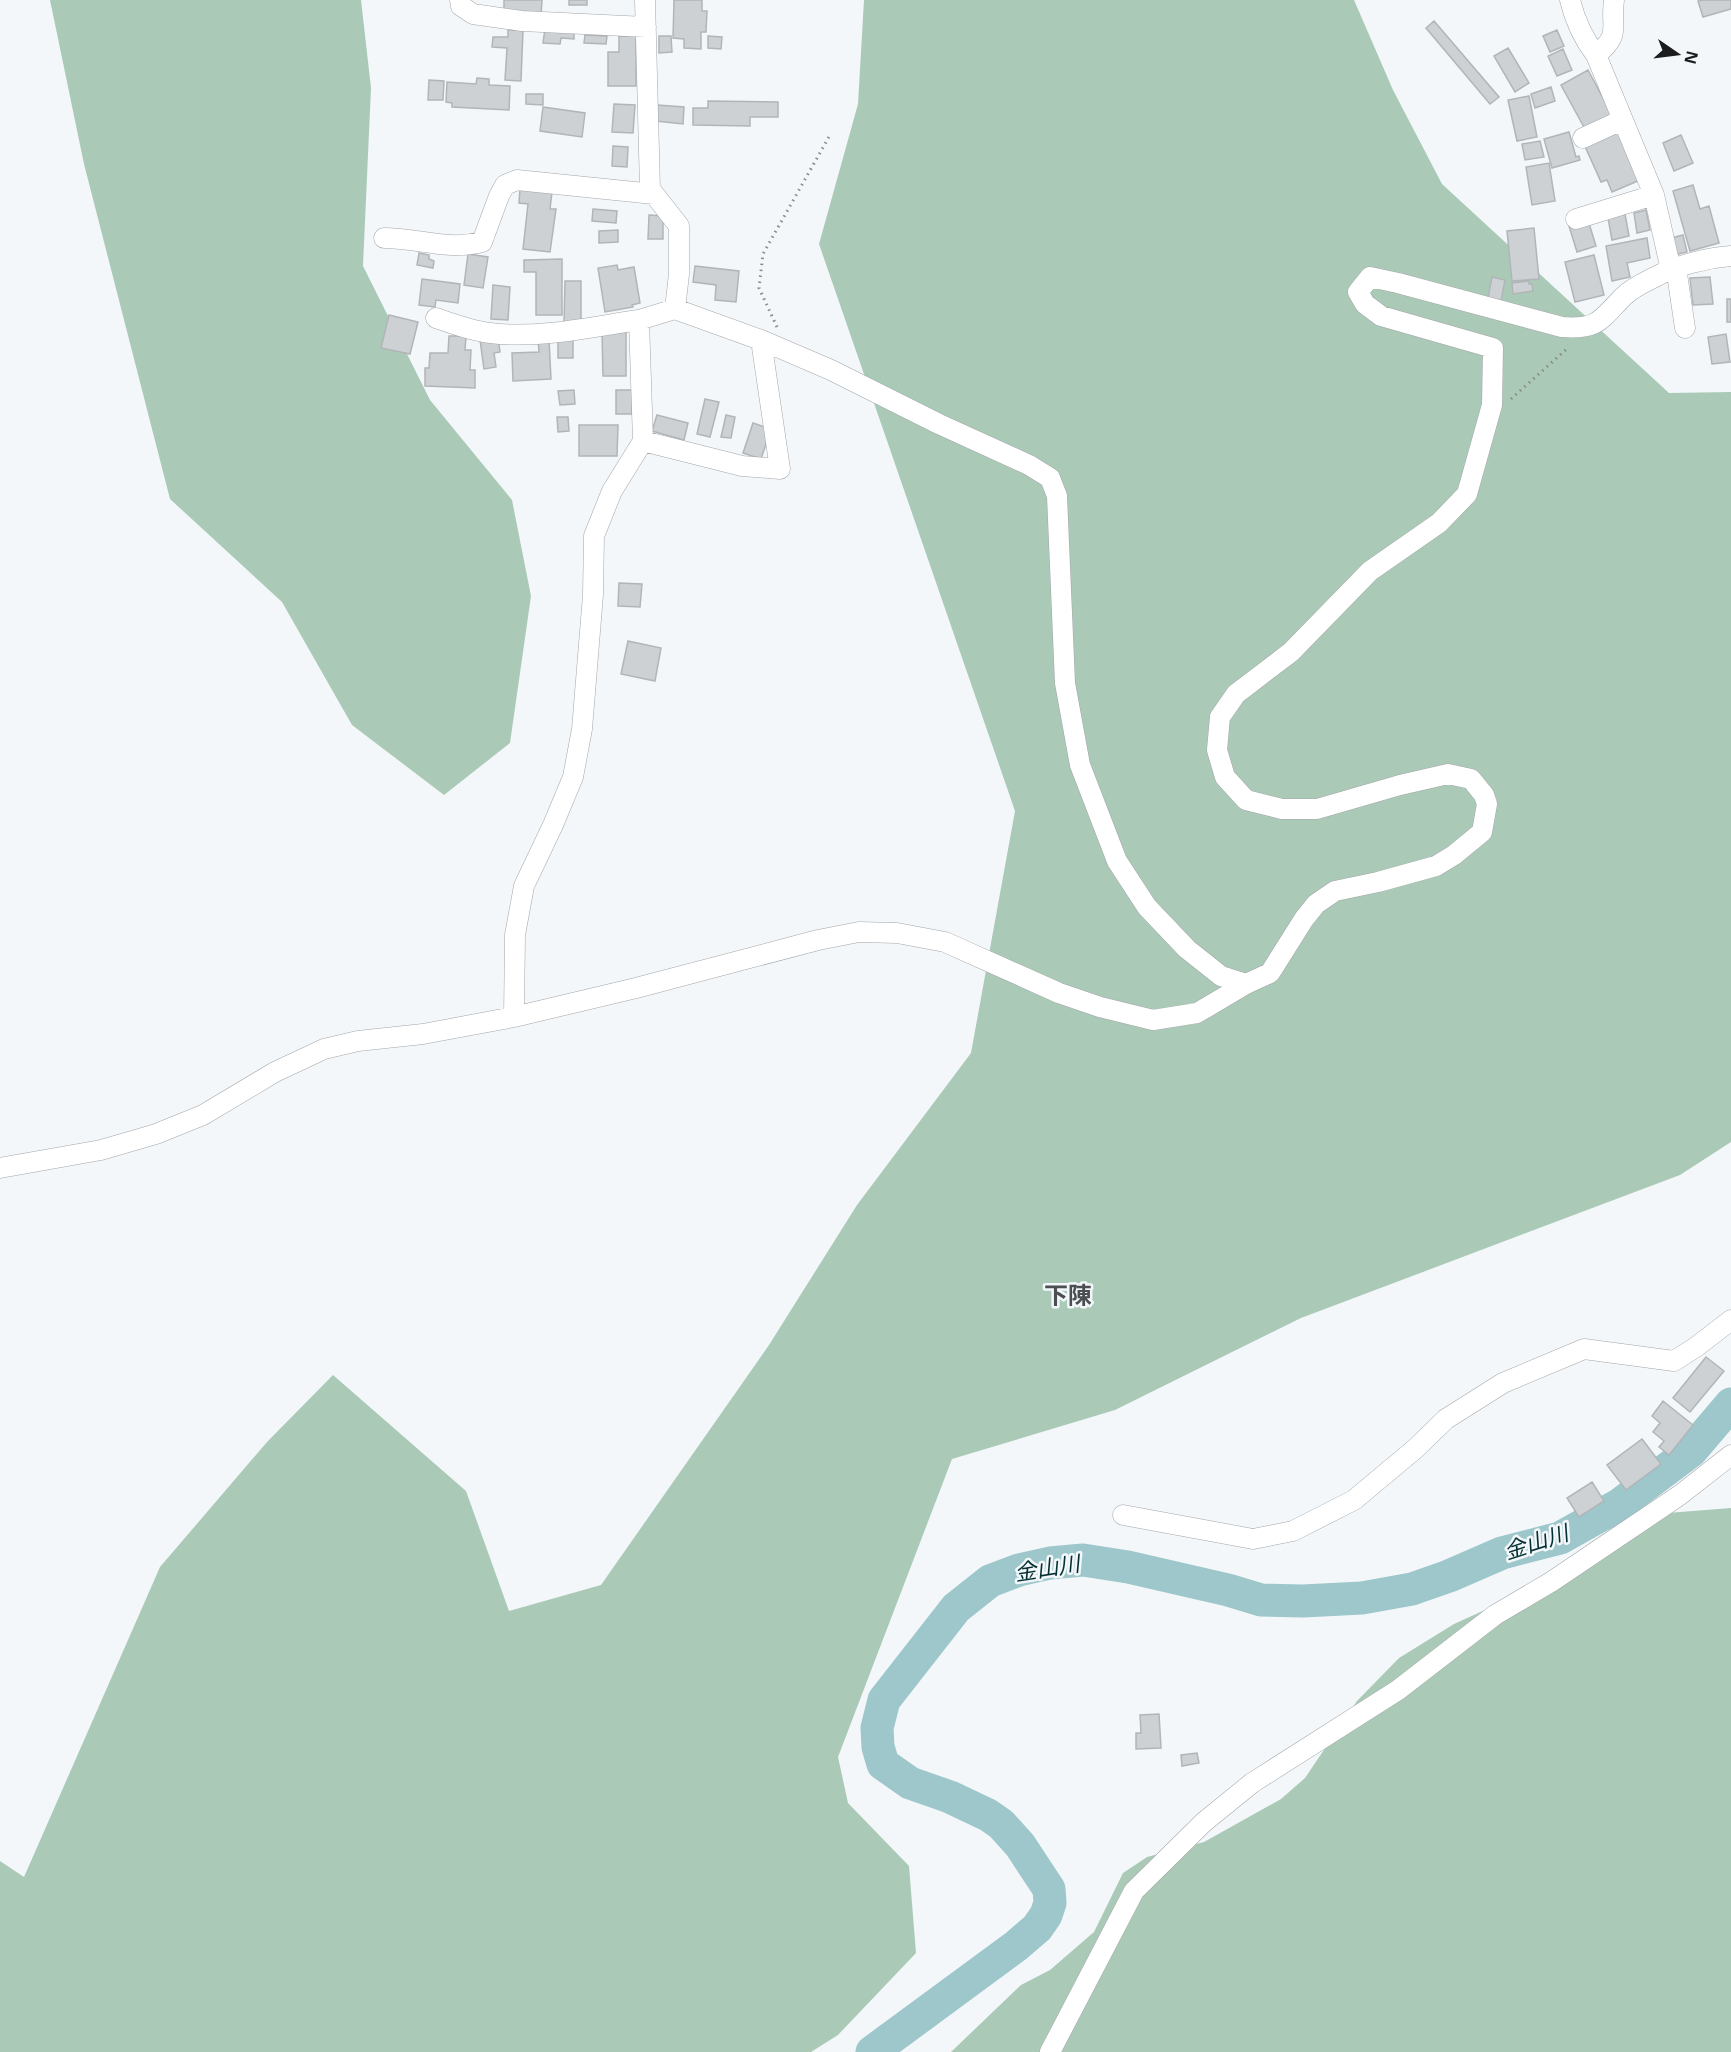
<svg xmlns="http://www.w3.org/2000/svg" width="1731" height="2052" font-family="'Noto Sans','Noto Sans JP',sans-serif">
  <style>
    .forest { fill: #aacab7 }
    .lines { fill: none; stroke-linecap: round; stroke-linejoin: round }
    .river { stroke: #9dc7ca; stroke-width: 33 }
    .building { fill: #cdd1d4; stroke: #b1b5b8; stroke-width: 1.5 }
    .street-casing { stroke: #a3a6a9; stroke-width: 21 }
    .path { stroke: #888b8d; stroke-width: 3; stroke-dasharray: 1.5 4.5; stroke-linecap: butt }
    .street { stroke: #fff; stroke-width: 20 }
    .labels { text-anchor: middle; stroke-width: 5; stroke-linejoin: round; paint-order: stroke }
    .water-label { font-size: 22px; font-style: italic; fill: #053033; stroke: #f3f7fa }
    .quarter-label { font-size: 24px; font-weight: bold; fill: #4c4f52; stroke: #f3f7fa }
  </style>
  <rect width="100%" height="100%" fill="#f3f7fa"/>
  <path class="forest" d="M50,0H361L371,88L363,266L430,400L512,500L531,596L510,743L444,795L352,725L282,602L170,499L84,164Z
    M864,0H1354L1393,90L1442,184L1669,393L1731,392V1142L1680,1175L1301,1318L1115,1410L952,1459L838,1757L848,1803L909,1866L916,1953L838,2035L811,2052H0V1861L24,1877L160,1567L267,1442L333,1375L466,1491L509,1611L601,1585L769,1345L857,1205L971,1053L1015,811L819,244L858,104Z
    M1731,1508V2052H951L1021,1985L1050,1970L1094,1932L1123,1873L1147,1857L1204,1842L1281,1799L1305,1778L1357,1701L1399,1658L1454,1624L1509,1599L1629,1516Z"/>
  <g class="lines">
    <path class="river" d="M872,2052L1016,1946L1037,1928L1046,1915L1050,1903L1049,1889L1020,1845L1001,1824L988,1815L950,1797L910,1783L883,1764L878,1747L877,1728L884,1700L956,1608L990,1581L1019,1570L1050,1563L1083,1560L1128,1567L1228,1590L1261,1600L1303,1601L1362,1598L1412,1589L1449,1576L1502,1553L1560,1538L1619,1505L1691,1451L1731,1404"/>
  </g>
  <path class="building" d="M504,0H542L541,16L504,15Z
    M569,0H587V5H569Z
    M674,0H702V11H707L706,32H701V49L684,48V39L673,38Z
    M1703,0H1731V9L1703,17L1698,1Z
    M1434,21L1499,97L1490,104L1426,28Z
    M545,29L574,32V39L561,38L560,44L543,43Z
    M508,30H523L521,81L505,80L507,48L492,47L493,37H508Z
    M1557,30L1564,46L1550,52L1543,36Z
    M585,35L607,36L606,44L584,43Z
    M619,36H636V86H608V52H619Z
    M659,36H671L672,52L659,53Z
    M708,36L722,37L721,49L708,48Z
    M1508,48L1529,83L1515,92L1494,56Z
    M1563,49L1572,70L1557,76L1548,56Z
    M1588,70L1612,115L1585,129L1561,85Z
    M477,78L489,79V85L510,86L509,110L452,107V103L446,102L447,82L476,84Z
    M429,80L444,81L443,100H428Z
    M1551,87L1555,101L1535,108L1531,94Z
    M526,94H543V105L526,104Z
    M1529,96L1537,137L1517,141L1508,100Z
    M708,101L778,102V117H750V126L693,125V108H708Z
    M614,104L635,105L633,133L612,132Z
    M657,105L684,107L683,124L656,121Z
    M543,107L585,113L582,137L540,131Z
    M1618,128L1640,180L1612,192L1607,180L1601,182L1584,144Z
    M1569,132L1576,157L1579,156L1580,160L1552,168L1544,139Z
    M1681,135L1693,163L1674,171L1663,143Z
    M1540,141L1544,157L1525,160L1522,144Z
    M613,146L628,147L627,167L612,166Z
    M1549,163L1555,201L1532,205L1526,167Z
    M1693,185L1700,209L1709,206L1719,243L1690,251L1673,191Z
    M520,188L552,192L550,209H556L550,252L523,249L528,204L519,203Z
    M593,209L617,211L616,223L592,221Z
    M1646,210L1650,230L1637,233L1634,213Z
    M1625,214L1629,236L1612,240L1608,218Z
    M649,215L663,216V239H648Z
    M1588,220L1596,246L1577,252L1569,226Z
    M1534,228L1539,279L1512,281L1507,231Z
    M618,230V242L599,243V231Z
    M1683,235L1687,252L1670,256L1671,238Z
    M1647,238L1650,258L1627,263L1630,277L1612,281L1606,246Z
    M419,253L429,255V259L434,261L433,268L417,265Z
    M468,254L488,257L483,288L464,285Z
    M1594,255L1604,295L1575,302L1565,262Z
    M562,259V315H536V272H524V260Z
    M617,265L618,270L634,267L640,303L632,305L633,307L605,312L598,268Z
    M695,266L739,271L736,302L715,300L716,285L693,282Z
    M1492,277L1505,280L1501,301L1488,298Z
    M1710,277L1713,304L1693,305L1690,278Z
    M422,279L460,284L458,303L436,300L435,307L419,305Z
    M565,281H581V323L564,322Z
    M1529,281V284H1532L1533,291L1513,294L1512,283Z
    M493,285L510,287L508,320L491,319Z
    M1727,299H1731V322H1727Z
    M389,315L418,322L410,354L381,348Z
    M602,332H626V376H603Z
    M1726,334L1730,362L1712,364L1708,337Z
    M449,336H466L465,350H471L470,370H475V388L425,386V368H429L430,353H448Z
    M558,336H573V358H558Z
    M498,337L500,352L494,353L496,367L484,369L480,340Z
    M549,339L551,379L513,381L512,353L539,352L538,340Z
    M574,390L575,404L560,405L558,391Z
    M616,390H632V414H616Z
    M705,399L719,402L710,437L697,434Z
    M657,415L688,423L684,440L652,431Z
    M726,415L735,417L731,438L721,437Z
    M557,417H568L569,431L558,432Z
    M753,423L771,429L761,459L743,453Z
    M579,425H618L617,456H579Z
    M619,583L642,584L640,607L618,606Z
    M628,641L661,648L655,681L621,674Z
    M1706,1357L1724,1371L1690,1412L1673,1398Z
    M1663,1401L1693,1425L1669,1455L1659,1447L1664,1441L1653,1432L1660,1423L1652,1416Z
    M1642,1439L1661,1464L1626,1490L1607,1465Z
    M1592,1482L1604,1501L1579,1517L1567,1498Z
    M1159,1714L1161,1748L1136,1749V1733H1141L1140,1715Z
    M1197,1753L1199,1763L1182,1766L1181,1755Z"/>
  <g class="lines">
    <g class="street-casing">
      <path id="street" d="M460,0L461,6L473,14L522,21L646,27
        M645,0L650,189L679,226V274L675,309
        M1570,0C1575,21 1583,38 1596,55
        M1614,0C1610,28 1622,34 1596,55L1654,195
        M1583,138L1622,120
        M1576,219L1654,195L1671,270
        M384,238C419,238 447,251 482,242L499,196L505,185L517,180L654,194
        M1676,267L1685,328
        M436,318C453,324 471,331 490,333C539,339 591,327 639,320
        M643,441L742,466L780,469L761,340
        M514,1017L515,935L524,886L553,825L573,777L582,729L593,595L594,536L612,491L643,441L639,320L675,309L761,340L831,370L939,424L1029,465L1050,478L1057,496L1065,683L1080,765L1117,861L1147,907L1187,949L1221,976L1246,984
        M0,1168L101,1150L156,1134L203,1115L275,1072L324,1049L358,1041L423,1034L514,1017L636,988L818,940L859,932L897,933L945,942L1059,993L1100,1007L1153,1020L1197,1013L1246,984L1270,973L1304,919L1316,904L1335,891L1378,882L1436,866L1454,855L1482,832L1487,804L1484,795L1471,779L1448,774L1400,785L1317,809H1282L1246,800L1225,777L1217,750L1220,717L1236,694L1291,652L1370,571L1439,523L1467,494L1492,405L1493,348L1381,316L1365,304L1358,292L1370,277L1398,283L1562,327C1599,330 1601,319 1624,296C1632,288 1645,282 1655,277C1677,265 1707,258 1731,256
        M1123,1515L1253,1539L1293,1531L1354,1500L1415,1449L1446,1419L1503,1383L1584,1349L1674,1361L1696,1347L1731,1320
        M1050,2052L1134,1891L1204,1822L1252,1783L1398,1690L1495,1615L1551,1582L1680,1495L1731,1455"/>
    </g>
    <path class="path" d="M777,327L759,288L763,254L830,135
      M1511,399L1569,347"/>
    <use href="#street" class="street"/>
  </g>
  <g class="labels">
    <g class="water-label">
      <text transform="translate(1536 1542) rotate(-18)" y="8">金山川</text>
      <text transform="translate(1047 1568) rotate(-9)" y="8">金山川</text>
    </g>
    <g class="quarter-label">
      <text x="1068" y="1304">下陳</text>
    </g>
  </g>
  <g transform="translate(1677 54) rotate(104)" stroke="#f3f7fa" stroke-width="4.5" paint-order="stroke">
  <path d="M0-4.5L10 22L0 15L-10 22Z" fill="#1b1c1e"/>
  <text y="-9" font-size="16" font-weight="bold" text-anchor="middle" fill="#1b1c1e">N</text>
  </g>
</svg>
